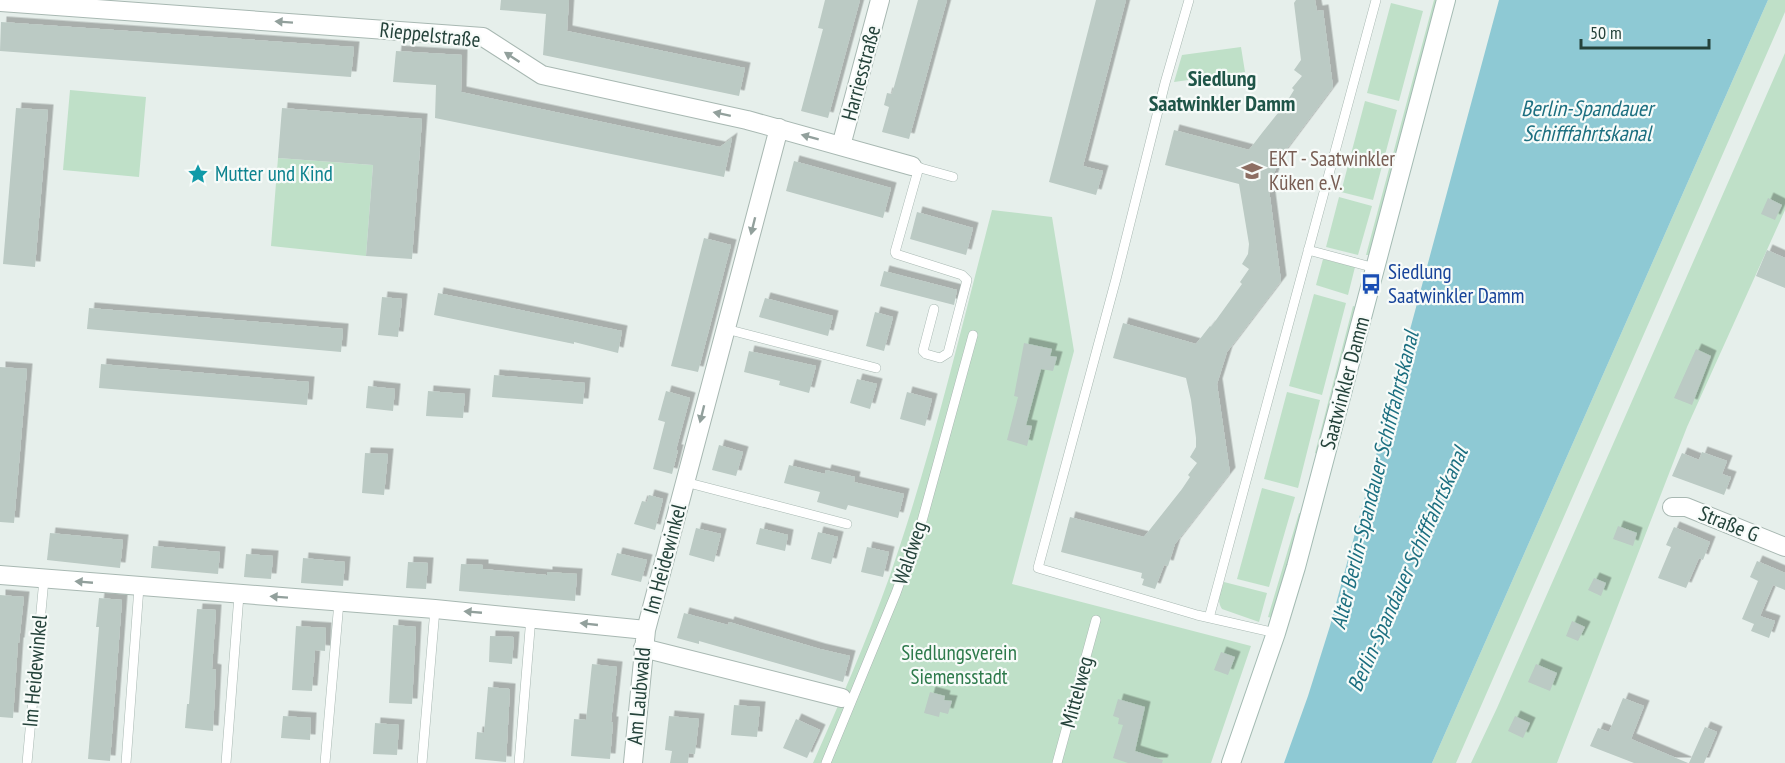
<svg xmlns="http://www.w3.org/2000/svg" width="1785" height="763" font-family="'PT Sans Narrow',sans-serif">
  <style>
    .green { fill: #bfe0c8 }
    .water { fill: #8ec9d4 }
    .building { fill: #bbcac4; filter: url(#shadow) }
    .lines { fill: none; stroke-linecap: round; stroke-linejoin: round }
    .service-casing { stroke: #a8b8b2; stroke-width: 10 }
    .minor-casing { stroke: #a8b8b2; stroke-width: 20 }
    .secondary-casing { stroke: #a4bbb3; stroke-width: 20 }
    .service { stroke: #fff; stroke-width: 9 }
    .minor { stroke: #fff; stroke-width: 18 }
    .secondary { stroke: #fff; stroke-width: 18 }
    .oneway { fill: #92a09c }
    .labels { text-anchor: middle; stroke-width: 4.5; stroke-linejoin: round; paint-order: stroke }
    .street-label { font-size: 21px; fill: #24423a; stroke: #f7fbf9 }
    .education-label { font-size: 21px; fill: #785e54; stroke: #f7fbf9; text-anchor: start }
    .culture-label { font-size: 21px; fill: #0d838f; stroke: #f7fbf9; text-anchor: start }
    .transit-label { font-size: 21px; fill: #164399; stroke: #f7fbf9; text-anchor: start }
    .park-label { font-size: 21px; fill: #2d7a4b; stroke: #f7fbf9 }
    .neighbourhood-label { font-size: 22px; font-weight: bold; fill: #1f5548; stroke: #f7fbf9 }
    .water-label { font-size: 22px; font-style: italic; fill: #1c6f80; stroke: #f7fbf9 }
  </style>
  <defs>
    <filter id="shadow"><feDropShadow dx="5.5" dy="-5.5" stdDeviation="0" flood-color="#0004"/></filter>
  </defs>
  <rect width="100%" height="100%" fill="#e6efeb"/>
  <path class="green" d="M1434,0H1438L1371,255H1366Z
    M1768,0H1785V12L1456,763H1432Z
    M1391,3L1423,11L1399,101L1367,93Z
    M1241,47L1245,72L1174,82L1182,55Z
    M1785,53V210L1687,427L1557,763H1471L1497,708Z
    M70,90L146,97L139,177L63,170Z
    M1365,101L1397,110L1373,200L1341,192Z
    M278,158L373,165L366,256L271,246Z
    M1339,197L1372,206L1358,255L1326,247Z
    M992,210L1052,217L1074,351L1012,584L1251,646L1211,763H813C840,702 867,640 889,578C931,458 960,333 992,210Z
    M1323,259L1355,267L1348,295L1316,285Z
    M1314,294L1346,303L1322,395L1289,386Z
    M1353,306L1357,307L1318,454L1315,453Z
    M1287,392L1320,400L1298,488L1264,479Z
    M1262,488L1295,497L1269,587L1237,579Z
    M1299,513L1302,514L1272,618L1268,617Z
    M1224,582L1267,593L1259,622L1222,609C1216,600 1221,592 1224,582Z"/>
  <path class="water" d="M1499,0H1768L1432,763H1284L1308,696L1330,626Z"/>
  <path class="building" d="M501,0H569L567,31L745,68L739,96L543,55L546,14L500,10Z
    M825,0H860L828,118L801,111L823,29L818,28Z
    M918,0H947L909,139L882,132L889,107L884,105L887,93L892,94Z
    M1096,0H1126L1083,166L1103,171L1096,195L1049,182Z
    M1296,0H1315L1317,11L1323,10L1333,87L1279,159L1269,189L1281,281L1227,352L1217,384L1230,473L1175,544L1168,566L1164,565L1155,589L1142,585L1144,579L1141,578L1142,573L1061,552L1070,517L1144,537L1182,489L1190,477L1188,475L1197,463L1190,457L1196,447V438L1191,400L1186,378L1113,358L1123,323L1196,344L1210,326L1211,327L1242,284L1240,282L1249,269L1242,264L1248,254L1249,244L1239,184L1165,165L1174,130L1249,150L1262,133L1286,103L1294,90L1292,88L1302,76L1294,70L1301,60L1294,3Z
    M1,22L354,47L351,77L0,51Z
    M396,51L462,55L461,92L720,147L732,138L724,177L435,118L436,85L393,82Z
    M16,108L48,110L35,267L3,264Z
    M282,108L422,119L412,259L366,256L373,165L278,158Z
    M794,161L891,188L883,218L786,191Z
    M1768,198L1782,205L1775,220L1761,214Z
    M917,212L973,228L966,255L910,239Z
    M704,238L731,245L698,372L671,366Z
    M1767,250L1785,258V288L1756,276Z
    M884,271L957,290L954,305L880,286Z
    M438,293L622,331L618,353L574,342V344L434,315Z
    M382,297L402,299L398,337L378,335Z
    M765,298L833,316L828,336L759,317Z
    M89,308L343,329L341,352L87,329Z
    M875,312L893,317L884,351L866,346Z
    M1024,343L1052,349L1050,356L1057,357L1053,371L1041,369L1026,425L1032,426L1027,446L1007,440L1018,397L1014,396Z
    M1696,349L1711,356L1692,405L1674,398Z
    M749,351L816,366L809,393L779,385L780,381L744,372Z
    M101,364L309,382L307,405L99,388Z
    M0,367L27,369L14,523L0,522Z
    M494,375L585,383L583,404L492,397Z
    M857,379L877,384L870,409L850,403Z
    M368,386L395,389L393,411L366,408Z
    M428,391L465,394L463,418L426,416Z
    M666,391L690,398L676,450H678L672,474L653,469L665,422L658,420Z
    M907,392L932,399L925,426L900,419Z
    M719,445L743,452L736,476L712,470Z
    M1702,452L1727,461L1722,474L1731,477L1724,495L1672,476L1682,453L1699,460Z
    M365,453L388,454L384,495L362,493Z
    M789,465L825,474L826,470L855,477L854,482L904,494L898,518L848,505L846,510L817,502L820,492L784,483Z
    M649,495L663,499L655,530L634,524L642,501L647,502Z
    M1618,526L1637,533L1633,546L1613,539Z
    M1674,527L1710,542L1703,560L1699,558L1686,588L1658,578L1671,547L1666,545Z
    M696,528L721,534L714,562L689,555Z
    M760,528L788,535L785,551L756,544Z
    M818,532L838,537L831,564L811,559Z
    M50,533L123,540L120,568L47,560Z
    M153,546L220,552L218,574L151,568Z
    M867,547L889,552L883,577L861,572Z
    M617,553L647,560L641,582L611,575Z
    M246,554L273,556L271,579L244,577Z
    M303,558L345,562L343,586L301,583Z
    M1757,561L1785,573V590L1773,585L1760,616L1775,621L1769,638L1751,631L1754,624L1742,619L1758,581L1750,577Z
    M408,562L428,563L426,589L406,588Z
    M461,564L483,565V569L547,575V572L577,574L575,601L459,591Z
    M1594,578L1606,583L1601,596L1588,590Z
    M0,595L24,597L19,643H18L13,718L0,717Z
    M99,598L122,600L110,761L88,759L99,627H96Z
    M197,609L216,610L212,669L216,670L213,731L185,728L187,704H189Z
    M684,613L728,625L729,622L820,649L850,656L843,682L699,641V644L677,638Z
    M1572,621L1585,627L1578,641L1566,636Z
    M393,625L416,627L412,704L389,703Z
    M296,626L326,628L325,651L315,650L312,691L292,690Z
    M490,636L514,637L512,664L489,662Z
    M1221,652L1235,657L1228,675L1214,670Z
    M592,664L617,667L611,722H613L610,759L571,756L574,719L586,720Z
    M1536,664L1557,673L1550,691L1528,682Z
    M488,687L510,689L506,762L475,759L477,732L484,733Z
    M930,692L945,696L944,700L952,701L948,714L940,712L939,717L924,713Z
    M1623,698L1644,706L1631,739L1688,763H1634L1590,746L1598,728L1609,732Z
    M1118,699L1145,707L1135,751L1163,760L1162,763H1128L1113,758L1123,725L1118,724L1119,718L1113,716Z
    M734,705L760,707L757,737L731,735Z
    M283,716L311,718L310,740L281,738Z
    M669,716L699,719L695,754L689,753L688,763H670L672,751L665,750Z
    M1515,716L1530,723L1523,738L1508,731Z
    M796,719L820,730L807,758L783,748Z
    M375,723L399,725L397,755L373,754Z
    M1705,727L1717,732L1712,744L1704,763H1689Z"/>
  <g class="lines">
    <g class="service-casing">
      <path id="service" d="M1189,0L1165,83L1116,279L1038,568L1197,615L1276,633
        M917,167L953,177
        M919,167L895,252L896,254L962,275L967,280L948,353L940,358L926,354L923,351L934,309
        M1308,250L1375,268
        M726,329L876,368
        M685,482L847,524
        M1209,618L1376,0
        M27,763L44,579
        M126,763L139,587
        M226,763L239,595
        M325,763L339,602
        M422,763L435,609
        M519,763L531,617
        M826,763L896,593L922,521L973,335
        M1057,763L1096,620"/>
    </g>
    <g class="minor-casing">
      <path id="minor" d="M0,2L483,37L542,75L747,120L912,166
        M841,146L880,0
        M1672,507H1686L1785,547
        M0,575L435,609L646,630
        M643,648L842,698
        M633,763L646,630L779,128"/>
    </g>
    <g class="secondary-casing">
      <path id="secondary" d="M1231,763L1276,633L1296,567L1446,0"/>
    </g>
    <use href="#service" class="service"/>
    <use href="#minor" class="minor"/>
    <use href="#secondary" class="secondary"/>
  </g>
  <defs><path id="oneway-solid" d="M-6-.8H1V-3.2L6.5 0L1 3.2V.8H-6Z" transform="scale(1.5)"/></defs>
  <g class="oneway">
    <use href="#oneway-solid" transform="translate(284 22) rotate(-176)"/>
    <use href="#oneway-solid" transform="translate(512 57) rotate(-147)"/>
    <use href="#oneway-solid" transform="translate(722 114) rotate(-168)"/>
    <use href="#oneway-solid" transform="translate(810 137) rotate(-165)"/>
    <use href="#oneway-solid" transform="translate(753 226) rotate(104)"/>
    <use href="#oneway-solid" transform="translate(702 414) rotate(104)"/>
    <use href="#oneway-solid" transform="translate(84 582) rotate(-175)"/>
    <use href="#oneway-solid" transform="translate(279 597) rotate(-176)"/>
    <use href="#oneway-solid" transform="translate(473 612) rotate(-175)"/>
    <use href="#oneway-solid" transform="translate(589 624) rotate(-174)"/>
  </g>
  <defs>
    <g id="school-bare" transform="scale(1.62)"><path d="M0-5L7-2L0 1L-7-2ZM-4 1L0 2.5L4 1V4Q0 6-4 4Z" fill="#8d6e63" stroke="#f7fbf9" stroke-width="2.5" paint-order="stroke"/></g>
    <g id="sight-bare" transform="scale(1.62)"><path d="M0-6L1.8-2.2L6-1.7L2.9 1.2L3.7 5.4L0 3.3L-3.7 5.4L-2.9 1.2L-6-1.7L-1.8-2.2Z" fill="#0f9aa8" stroke="#f7fbf9" stroke-width="2.5" paint-order="stroke"/></g>
    <g id="bus-bare" transform="scale(1.62)"><path d="M-5-6H5V4H4V6H2V4H-2V6H-4V4H-5ZM-3.5-4V0h7V-4ZM-3.5 1.2v1.5H-2V1.2ZM2 1.2v1.5H3.5V1.2Z" fill="#1a4fb4" stroke="#f7fbf9" stroke-width="2.5" paint-order="stroke"/></g>
  </defs>
  <g fill-rule="evenodd">
    <use href="#school-bare" x="1252" y="171"/>
    <use href="#sight-bare" x="198" y="174"/>
    <use href="#bus-bare" x="1371" y="284"/>
  </g>
  <g class="labels">
    <g class="street-label">
      <text transform="translate(430 35) rotate(6)" y="7">Rieppelstraße</text>
      <text transform="translate(861 73) rotate(-75)" y="7">Harriesstraße</text>
      <text transform="translate(1345 383) rotate(-75)" y="7">Saatwinkler Damm</text>
      <text transform="translate(1729 524) rotate(22)" y="7">Straße G</text>
      <text transform="translate(910 553) rotate(-71)" y="7">Waldweg</text>
      <text transform="translate(665 559) rotate(-75)" y="7">Im Heidewinkel</text>
      <text transform="translate(35 671) rotate(-85)" y="7">Im Heidewinkel</text>
      <text transform="translate(1077 692) rotate(-75)" y="7">Mittelweg</text>
      <text transform="translate(639 696) rotate(-85)" y="7">Am Laubwald</text>
    </g>
    <g class="education-label">
      <text x="1269" y="166">EKT - Saatwinkler<tspan x="1269" dy="24">Küken e.V.</tspan></text>
    </g>
    <g class="culture-label">
      <text x="215" y="181">Mutter und Kind</text>
    </g>
    <g class="transit-label">
      <text x="1388" y="279">Siedlung<tspan x="1388" dy="24">Saatwinkler Damm</tspan></text>
    </g>
    <g class="park-label">
      <text x="959" y="660">Siedlungsverein<tspan x="959" dy="24">Siemensstadt</tspan></text>
    </g>
    <g class="neighbourhood-label">
      <text x="1222" y="86">Siedlung<tspan x="1222" dy="25">Saatwinkler Damm</tspan></text>
    </g>
    <g class="water-label">
      <text x="1587" y="116">Berlin-Spandauer<tspan x="1587" dy="25">Schifffahrtskanal</tspan></text>
      <text transform="translate(1374 480) rotate(-76)" y="8">Alter Berlin-Spandauer Schifffahrtskanal</text>
      <text transform="translate(1407 569) rotate(-66)" y="8">Berlin-Spandauer Schifffahrtskanal</text>
    </g>
  </g>
  <path d="M1581 39v9h128v-9" fill="none" stroke="#24423a" stroke-width="3"/>
  <text x="1590" y="39" font-size="18" fill="#24423a" stroke="#f7fbf9" stroke-width="4.5" paint-order="stroke">50 m</text>
</svg>
